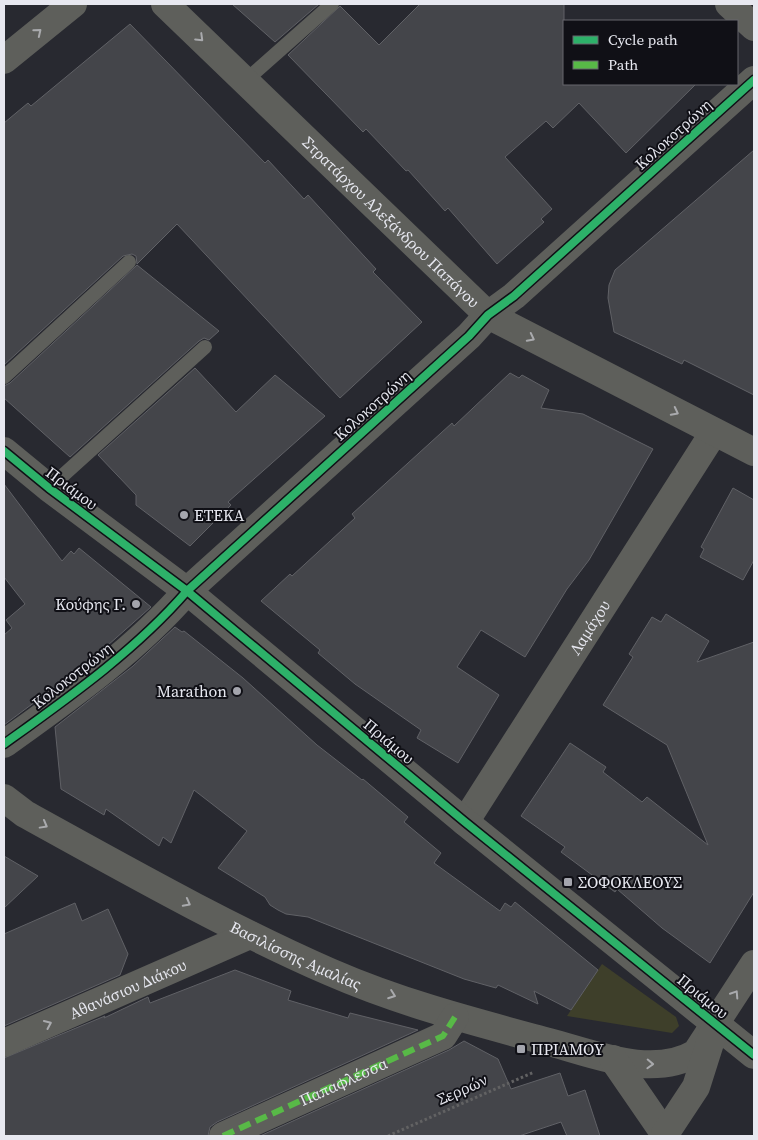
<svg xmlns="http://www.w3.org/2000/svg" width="758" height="1140" font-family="'Source Serif 4',serif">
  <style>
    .green { fill: #3e3f2a }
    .building { fill: #44454a; stroke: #606166 }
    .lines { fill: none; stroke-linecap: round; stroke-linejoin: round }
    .path { stroke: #626263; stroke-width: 3; stroke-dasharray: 2.5 2.5; stroke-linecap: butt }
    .service { stroke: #5e5f5b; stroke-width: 14 }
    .minor { stroke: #5e5f5b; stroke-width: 28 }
    .tertiary { stroke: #5e5f5b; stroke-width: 28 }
    .quiet { stroke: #58b947; stroke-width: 6; stroke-dasharray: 12 6; stroke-linecap: butt }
    .cycleway-casing { stroke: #101016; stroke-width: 11 }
    .cycleway { stroke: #2db169; stroke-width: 8 }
    .oneway { stroke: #a9aaad }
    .poi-dot { fill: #a4a5ad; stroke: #101016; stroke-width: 2 }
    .labels { text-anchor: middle; stroke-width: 4; stroke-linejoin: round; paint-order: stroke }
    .street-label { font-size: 16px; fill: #e7e8f0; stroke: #101016 }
    .poi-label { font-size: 16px; fill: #e7e8f0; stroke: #101016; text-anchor: start }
  </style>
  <rect width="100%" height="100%" fill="#282930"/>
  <path class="green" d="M602,964L676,1017L679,1026L672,1033L567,1016Z"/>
  <path class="building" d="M232,4H319L275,42Z
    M420,4H564V84H696L626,153L579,103L553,128L546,121L505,157L552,209L541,219L544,222L497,264L448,208L445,211L408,170L406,171L366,129L363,132L288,55L340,6L379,45Z
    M130,24L265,163L268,160L304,199L308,195L376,269L373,272L422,322L340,398L177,224L137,264L136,256L132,254L123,256L4,365V123L28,103L31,106Z
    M754,150V395L684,360L682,364L614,332L608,298L609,285L615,270Z
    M137,265L219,331L209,340L204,338L199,341L70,457L4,398V386L10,383Z
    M195,368L236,412L275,375L325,416L228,502L231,505L190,546L136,505V495L98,455Z
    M510,373L519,378L522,375L549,390L541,408L583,414L653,449L589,560L567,589L525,657L481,630L457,667L499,695L458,763L417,738L421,730L355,684L318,653L320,650L261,601L290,574L292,576L355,518L352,514L452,423L454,426Z
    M4,484L62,561L71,551L74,554L79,548L151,607L90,661L4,725V635L12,628L6,620L25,604L4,577Z
    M733,488L754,500V560L743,580L700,557L704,549L701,547Z
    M666,614L709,641L697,662L754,642V892L710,963L662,928L617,889L615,892L561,852L565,847L521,816L570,743L606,767L603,772L642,802L647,797L708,845L667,745L603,705L633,657L629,654L652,617L661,622Z
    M175,627L182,632L184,631L243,678L317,745L362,780L363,779L408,817L404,822L441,853L434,863L500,911L505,903L511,907L515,902L598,970L571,1010L534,991L538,1004L498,985L496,988L464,979L308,917L286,914L278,910L270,905L265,897L218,868L247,831L194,790L171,843L163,837L159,846L106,809L104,815L61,789L55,727L133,666Z
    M4,856L38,876L4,908Z
    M75,903L82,921L108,909L128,954L120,975L4,1026V934Z
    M235,970L291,991L288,1000L348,1018L350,1013L418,1030L217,1122L210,1127L208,1136H4V1058L105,1016L104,1018L148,997L150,1003Z
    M464,1041L498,1059L511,1089L560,1073L568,1096L585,1090L600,1136H567L561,1122L519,1136H260L449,1050Z"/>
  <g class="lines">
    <path class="path" d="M388,1136L534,1072"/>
    <path class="service" d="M245,81L332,4
      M4,377L129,262
      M49,488L205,347"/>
    <g class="minor">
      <path d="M729,4L754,27"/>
      <path d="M4,60L73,4"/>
      <path d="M4,744C68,698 135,651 187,591L469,336L488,315L514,296L754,80"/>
      <path id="s1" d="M4,798L25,814C125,869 225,926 330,972C401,1003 475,1022 549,1042C595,1054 652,1079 696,1053L754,964"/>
      <path id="s2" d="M465,822L714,432"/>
      <path id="s3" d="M4,1043L250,935"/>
      <path d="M613,1059L666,1136"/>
      <path id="s4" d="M223,1136L443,1036L455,1017"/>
    </g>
    <g class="tertiary">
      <path id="s5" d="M165,4L488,315L754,452"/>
      <path d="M4,451L49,488L187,591L465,822L754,1055"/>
      <path d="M665,1134L696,1087L716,1024"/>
    </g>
    <path class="quiet" d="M223,1136L443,1036L455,1017"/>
    <g class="cycleway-casing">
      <path id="cycleway" d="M4,451L49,488L187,591L465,822L754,1055
        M4,744C68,698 135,651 187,591L469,336L488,315L514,296L754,80"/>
    </g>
    <use href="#cycleway" class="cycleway"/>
  </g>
  <defs><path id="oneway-chevron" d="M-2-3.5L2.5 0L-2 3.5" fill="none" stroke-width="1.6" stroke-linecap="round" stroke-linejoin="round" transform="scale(1.25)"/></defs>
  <g class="oneway">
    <use href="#oneway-chevron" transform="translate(38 32) rotate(-39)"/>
    <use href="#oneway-chevron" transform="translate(200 38) rotate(44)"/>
    <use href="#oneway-chevron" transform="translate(531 338) rotate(27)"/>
    <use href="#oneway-chevron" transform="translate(675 412) rotate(27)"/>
    <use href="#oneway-chevron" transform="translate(44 825) rotate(29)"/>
    <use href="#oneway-chevron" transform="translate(187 903) rotate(28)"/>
    <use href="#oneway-chevron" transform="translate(735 994) rotate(-57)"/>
    <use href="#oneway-chevron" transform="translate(392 995) rotate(20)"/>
    <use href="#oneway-chevron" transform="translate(48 1024) rotate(-24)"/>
    <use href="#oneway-chevron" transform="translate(650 1064) rotate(2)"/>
  </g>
  <g class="poi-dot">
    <circle cx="184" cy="515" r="5"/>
    <circle cx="136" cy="604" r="5"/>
    <circle cx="237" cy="691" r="5"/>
    <rect x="563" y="877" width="10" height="10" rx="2.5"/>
    <rect x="516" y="1044" width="10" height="10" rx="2.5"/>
  </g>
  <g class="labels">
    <g class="street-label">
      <text transform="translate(673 134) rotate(-42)" y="6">Κολοκοτρώνη</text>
      <text dy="6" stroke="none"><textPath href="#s5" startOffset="314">Στρατάρχου Αλεξάνδρου Παπάγου</textPath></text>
      <text transform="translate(372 405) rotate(-42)" y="6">Κολοκοτρώνη</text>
      <text transform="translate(72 488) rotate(37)" y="6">Πριάμου</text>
      <text dy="6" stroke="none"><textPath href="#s2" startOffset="231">Λαμάχου</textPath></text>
      <text transform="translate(72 675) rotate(-38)" y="6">Κολοκοτρώνη</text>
      <text transform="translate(389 741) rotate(40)" y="6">Πριάμου</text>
      <text dy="6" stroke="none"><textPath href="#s1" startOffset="332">Βασιλίσσης Αμαλίας</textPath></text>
      <text dy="6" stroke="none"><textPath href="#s3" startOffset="135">Αθανάσιου Διάκου</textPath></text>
      <text transform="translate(703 996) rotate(39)" y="6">Πριάμου</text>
      <text dy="6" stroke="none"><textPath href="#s4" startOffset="132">Παπαφλέσσα</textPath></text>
      <text transform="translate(462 1089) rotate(-24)" y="6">Σερρών</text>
    </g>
    <g class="poi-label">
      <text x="194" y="521">ΕΤΕΚΑ</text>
      <text x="126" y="610" text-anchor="end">Κούφης Γ.</text>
      <text x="227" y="697" text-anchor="end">Marathon</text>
      <text x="578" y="888">ΣΟΦΟΚΛΕΟΥΣ</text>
      <text x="531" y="1055">ΠΡΙΑΜΟΥ</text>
    </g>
  </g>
  <rect width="758" height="1140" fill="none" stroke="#e7e8f0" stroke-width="10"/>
  <rect x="563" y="20" width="175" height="65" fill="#101016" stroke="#66666d"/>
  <rect x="573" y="36" width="25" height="8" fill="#2db169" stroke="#66666d"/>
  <text x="608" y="45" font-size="15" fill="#e7e8f0">Cycle path</text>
  <rect x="573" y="61" width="25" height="8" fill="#58b947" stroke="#66666d"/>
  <text x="608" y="70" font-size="15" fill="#e7e8f0">Path</text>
</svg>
